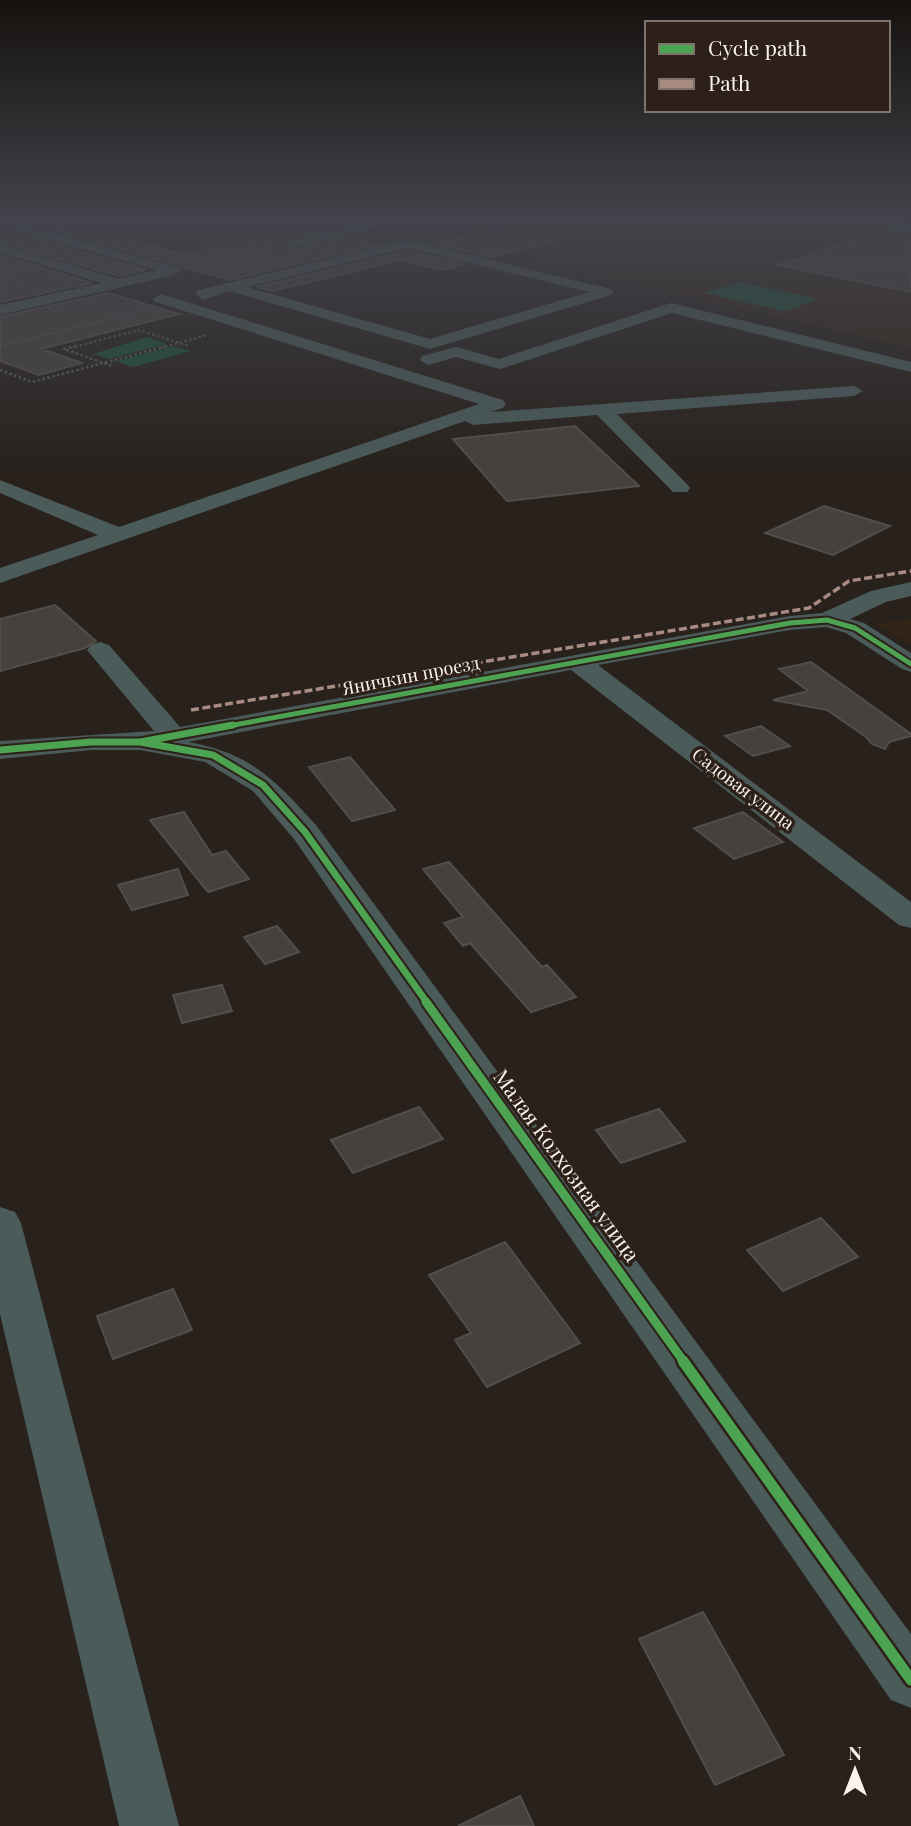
<svg xmlns="http://www.w3.org/2000/svg" width="911" height="1826" font-family="'Playfair Display',serif">
  <style>
    .built { fill: #332418 }
    .green { fill: #1a5038 }
    .building { fill: #46413c; stroke: #544e4a; stroke-width: 2 }
    .lines { fill: none; stroke-linecap: round; stroke-linejoin: round }
    .path-far1 { stroke: #525c5b; stroke-width: 2; stroke-dasharray: 2.5 2.5; stroke-linecap: butt }
    .path { stroke: #525c5b; stroke-width: 2.5; stroke-dasharray: 2.5 2.5; stroke-linecap: butt }
    .minor { fill: #4a5b59; fill-rule: evenodd }
    .quiet { stroke: #a88b81; stroke-width: 3.5; stroke-dasharray: 8 3.5; stroke-linecap: butt }
    .cycleway-far3-casing { stroke: #2c2018; stroke-width: 9 }
    .cycleway-far2-casing { stroke: #2c2018; stroke-width: 11 }
    .cycleway-far1-casing { stroke: #2c2018; stroke-width: 13 }
    .cycleway-casing { stroke: #2c2018; stroke-width: 16 }
    .cycleway-far3 { stroke: #4ca352; stroke-width: 5 }
    .cycleway-far2 { stroke: #4ca352; stroke-width: 7 }
    .cycleway-far1 { stroke: #4ca352; stroke-width: 9 }
    .cycleway { stroke: #4ca352; stroke-width: 11 }
    .labels { text-anchor: middle; stroke-width: 7; stroke-linejoin: round; paint-order: stroke }
    .street-label { font-size: 18px; fill: #faf2ec; stroke: #2c2018 }
    .near-street-label { font-size: 21px; fill: #faf2ec; stroke: #2c2018 }
  </style>
  <rect width="100%" height="100%" fill="#28211c"/>
  <path class="built" d="M525,219H832L911,234V348L440,240Z
    M911,619V645L876,624Z"/>
  <path class="green" d="M740,282L819,299L784,311L704,293Z
    M147,337L167,344L109,359L93,354Z
    M173,346L191,351L133,367L116,361Z"/>
  <path class="building" d="M68,223L184,255L310,228L321,231L291,237L289,245L298,250L347,237L377,245L229,280L43,227Z
    M499,228L558,240L492,257L434,244Z
    M14,233L146,270L119,276L0,242V236Z
    M876,233L911,239V292L777,265Z
    M408,251L465,264L443,270L401,260L272,291L257,287Z
    M0,255L92,283L0,302Z
    M108,293L179,314L41,349L82,363L39,375L0,361V317Z
    M575,426L639,486L507,501L453,439Z
    M824,506L890,526L833,555L765,533Z
    M55,605L96,641L85,648L0,671V619Z
    M811,662L911,734V736L889,742L885,749L872,744L866,737L827,710L773,700L808,691L779,669Z
    M761,726L790,746L753,756L725,736Z
    M350,757L395,810L352,821L309,767Z
    M184,812L212,855L226,851L249,879L208,892L150,820Z
    M743,812L783,842L734,859L694,828Z
    M449,862L542,967L547,965L576,997L531,1012L470,943L463,946L444,923L463,917L423,869Z
    M178,869L188,895L132,910L118,885Z
    M277,926L299,952L265,964L244,937Z
    M222,985L232,1011L182,1023L173,995Z
    M419,1107L443,1139L353,1173L331,1140Z
    M659,1109L685,1141L621,1163L596,1130Z
    M821,1218L858,1257L783,1291L747,1250Z
    M505,1242L580,1343L487,1387L455,1340L471,1333L429,1275Z
    M173,1289L192,1330L113,1359L97,1316Z
    M703,1612L784,1755L715,1785L639,1639Z
    M520,1796L534,1826H458Z"/>
  <g class="lines">
    <path class="path-far1" d="M159,219L158,222L178,224L195,220
      M694,219L688,224C713,232 741,237 765,223L756,219
      M717,219L724,230
      M732,219L762,224
      M443,222L456,219
      M426,223L451,225L457,229L431,235L404,230L409,225Z
      M162,224L150,227L148,231C169,240 194,240 214,228L208,224L193,222
      M178,224L210,232L257,233
      M95,227L92,226L127,219
      M122,234L138,226L126,221
      M174,237L169,240L185,242L196,239L191,237
      M136,238L153,235
      M196,239L223,241
      M181,250L233,264
      M185,251L272,232L222,219
      M248,251L267,256
      M192,264L276,246
      M0,275L26,284
      M0,346L145,310
      M70,348L139,330L189,346
      M160,348L207,335"/>
    <path class="path" d="M76,346L64,349L112,366
      M0,370L32,382L167,346"/>
    <path class="minor" d="M385,219H409L297,247L290,243L292,240Z
      M850,219H878L911,225V233L856,223Z
      M18,223L179,268L181,271L174,275L0,315V305L102,283L0,252V244L119,279L157,270L13,230L11,227Z
      M408,240L611,289L613,292L611,295L430,349L229,291L203,300L195,294L198,290ZM408,248L589,292L430,339L247,287Z
      M161,294L503,400L506,404L503,408L491,412L854,386L863,391L854,396L617,414L687,484L690,488L687,492H673L597,415L473,425L465,421L0,583V568L98,535L0,493V480L119,527L479,404L156,302L153,299Z
      M671,303L911,362V372L672,313L500,369L456,357L428,365L420,360L422,356L456,347L499,359Z
      M911,582V596L886,602L850,619L864,623L911,653V672L902,669L846,633L826,627L790,630L598,665L911,902V928L899,925L571,670L188,742C251,753 275,780 316,825L911,1634V1708L891,1700L294,839L253,791L205,762L140,750H91L0,759V741L154,731L87,650L91,645L100,642L109,645L180,727L790,616L822,613L871,591Z
      M0,1207L15,1212L21,1223L179,1826H119L0,1314Z"/>
    <path class="quiet" d="M191,710L809,608L849,581L911,571"/>
    <g class="cycleway-far3-casing">
      <path id="cycleway-far3" d="M223,727L790,623L827,620L855,628L911,664"/>
    </g>
    <g class="cycleway-far2-casing">
      <path id="cycleway-far2" d="M140,742L213,755L263,785L305,832L428,1004
        M0,750L91,742H140L233,725"/>
    </g>
    <g class="cycleway-far1-casing">
      <path id="cycleway-far1" d="M426,1002L684,1362"/>
    </g>
    <g class="cycleway-casing">
      <path id="cycleway" d="M683,1361L911,1680"/>
    </g>
    <use href="#cycleway-far3" class="cycleway-far3"/>
    <use href="#cycleway-far2" class="cycleway-far2"/>
    <use href="#cycleway-far1" class="cycleway-far1"/>
    <use href="#cycleway" class="cycleway"/>
  </g>
  <linearGradient id="sky" x2="0" y2="1"><stop stop-color="#16120f"/><stop offset="0.46" stop-color="#42434b"/><stop offset="1" stop-color="#42434b" stop-opacity="0"/></linearGradient>
  <rect width="911" height="475" fill="url(#sky)"/>
  <g class="labels">
    <g class="street-label">
      <text transform="translate(411 676) rotate(-11)" y="6">Яничкин проезд</text>
      <text transform="translate(743 789) rotate(37)" y="6">Садовая улица</text>
    </g>
    <g class="near-street-label">
      <text transform="translate(566 1166) rotate(54)" y="7">Малая Колхозная улица</text>
    </g>
  </g>
  <rect x="645" y="21" width="245" height="91" fill="#2c2018" stroke="#7e746d" stroke-width="2"/>
  <rect x="659" y="44" width="35" height="10" fill="#4ca352" stroke="#7e746d" stroke-width="2"/>
  <text x="708" y="56" font-size="21" fill="#faf2ec">Cycle path</text>
  <rect x="659" y="79" width="35" height="10" fill="#a88b81" stroke="#7e746d" stroke-width="2"/>
  <text x="708" y="91" font-size="21" fill="#faf2ec">Path</text>
  <g transform="translate(855 1770)" stroke="#2c2018" stroke-width="5" paint-order="stroke">
  <path d="M0-5L12 26L0 18L-12 26Z" fill="#faf2ec"/>
  <text y="-10" font-size="19" font-weight="bold" text-anchor="middle" fill="#faf2ec">N</text>
  </g>
</svg>
